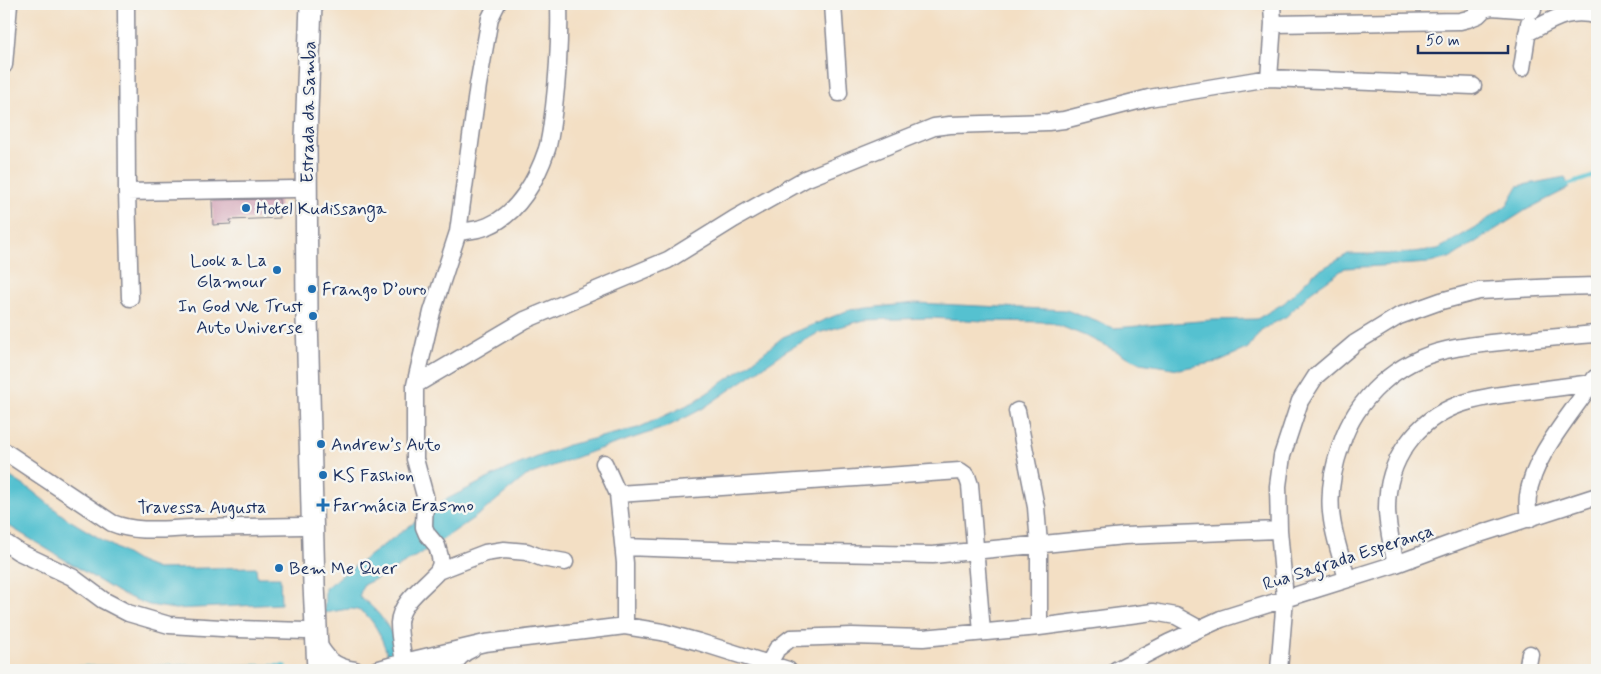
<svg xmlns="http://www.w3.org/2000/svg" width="1601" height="674" font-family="Mynerve,sans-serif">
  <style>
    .water { fill: #55c1d0; stroke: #387897 }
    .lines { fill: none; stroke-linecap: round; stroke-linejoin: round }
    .stream { stroke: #55c1d0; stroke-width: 4 }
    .building { fill: #cf99af }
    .minor-casing { stroke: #878791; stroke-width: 19 }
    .major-casing { stroke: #878791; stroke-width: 24 }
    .minor { stroke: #fff; stroke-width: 16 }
    .major { stroke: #fff; stroke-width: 21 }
    .poi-dot { fill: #1f6fb2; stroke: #f6f6f2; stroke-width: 2 }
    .labels { text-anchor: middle; stroke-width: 5; stroke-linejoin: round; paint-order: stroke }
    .street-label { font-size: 18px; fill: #1b2f5e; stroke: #f6f6f2 }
    .poi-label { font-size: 18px; fill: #1b2f5e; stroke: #f6f6f2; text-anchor: start }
  </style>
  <rect width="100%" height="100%" fill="#f6f6f2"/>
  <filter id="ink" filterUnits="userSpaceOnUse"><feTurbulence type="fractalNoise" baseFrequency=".02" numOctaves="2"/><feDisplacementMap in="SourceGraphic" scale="10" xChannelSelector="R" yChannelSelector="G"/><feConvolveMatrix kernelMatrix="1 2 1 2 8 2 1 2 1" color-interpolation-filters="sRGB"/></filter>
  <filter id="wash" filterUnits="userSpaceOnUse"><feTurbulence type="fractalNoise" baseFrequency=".0096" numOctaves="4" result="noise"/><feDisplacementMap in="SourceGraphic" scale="20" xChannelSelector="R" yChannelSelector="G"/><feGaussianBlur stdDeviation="1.12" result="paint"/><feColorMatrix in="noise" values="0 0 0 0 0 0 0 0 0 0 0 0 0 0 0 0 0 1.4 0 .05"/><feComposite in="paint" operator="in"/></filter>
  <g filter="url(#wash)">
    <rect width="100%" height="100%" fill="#f3dfc4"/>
    <path class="water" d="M1565,177L1569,188L1526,210L1452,257L1430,263L1345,268L1312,291L1287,316L1261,330L1248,348L1217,362L1179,369L1140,363L1088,337L1050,322L984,321L932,318L864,320L818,333L786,351L702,409L667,427L593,451L526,476L481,513L439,542L390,572L363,585L359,597C381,610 391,632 403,654L389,658C382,641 374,611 352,609C343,609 333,612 324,613L325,588L445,500L507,469L568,445L638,428L694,402L748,365L783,337L849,310L915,303L1066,310L1114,328L1212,320L1257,319L1284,303L1313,274L1348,254H1395L1438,249L1478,226L1507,205L1518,186Z
      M4,473L31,490L66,518L139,562L157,569L256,567L257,577H280L281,604L175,609L149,605L121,594L4,523Z"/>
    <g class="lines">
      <path class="stream" d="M1564,186L1597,175
        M4,668L285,666"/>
    </g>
    <g id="blocks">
      <path class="building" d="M279,199L280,218L230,220L231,224L213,225L212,200Z"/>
    </g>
  </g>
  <g filter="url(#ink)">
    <use href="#blocks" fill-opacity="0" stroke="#878791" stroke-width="1"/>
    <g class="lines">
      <g class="minor-casing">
        <path id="minor" d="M126,4L127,192L130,298
          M833,4L839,93
          M1273,24L1460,21L1468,19L1478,15L1484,9L1492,7L1533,10
          M1527,33C1551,21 1569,7 1597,16
          M4,65L9,4
          M1522,68L1529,23
          M1269,78L1273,24L1272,4
          M127,192L295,189
          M458,232C468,231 478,230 488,226C518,214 537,179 547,149C551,136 552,121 554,107C558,73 560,39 559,4
          M415,385L525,320L668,260L734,219L805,179L934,127L950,125L1048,122L1064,120L1149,98L1269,78L1473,86
          M1017,411L1036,507L1039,544V627
          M4,451L112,523C136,533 165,529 191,528C228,527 265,527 302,526
          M604,463L618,494L625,563V626
          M618,494L960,471L967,476L970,485L982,632
          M1529,519C1528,512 1527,503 1528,496C1533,455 1573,413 1595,378
          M4,542L19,552L72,577L103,600L128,613L169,625L239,629L305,631
          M624,547L773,552L933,555L1124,536L1279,530
          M1396,564C1392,546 1387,527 1387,508C1387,485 1394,462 1407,444C1436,403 1478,397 1524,392C1547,389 1569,386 1592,383
          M438,571L485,553L504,550L527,552L542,558L565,562
          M1347,579C1342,560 1335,540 1332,520C1328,496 1333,468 1341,445C1356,398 1397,361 1446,350C1467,345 1489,343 1510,341C1539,339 1568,336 1597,334
          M316,641C327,659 333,667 355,670
          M404,662C402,649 399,636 399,623C400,602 425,586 438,571L441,564L440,557L437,546L427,534L424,527L425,496L415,459V385L432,312L458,232L478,85L490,18L497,4
          M769,663L777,649L791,638L852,636L923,638L1039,627L1153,612L1176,616L1198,628
          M376,670L404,662L485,643L625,626L662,632L699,642L788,670
          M435,670L446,656L452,653
          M451,670C456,661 461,653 472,649
          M1116,670L1168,643L1221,619L1396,564L1461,540L1597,496
          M1279,670L1285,598L1279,530L1278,486L1282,456L1300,401L1316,376L1355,343L1399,316L1441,301L1479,291L1557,287L1597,286
          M1527,670L1530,654"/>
      </g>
      <g class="major-casing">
        <path id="major" d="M311,4L306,137L307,318L314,584L318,670"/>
      </g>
      <use href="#minor" class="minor"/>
      <use href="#major" class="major"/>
    </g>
  </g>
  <g class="poi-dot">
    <circle cx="246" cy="208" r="5"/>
    <circle cx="277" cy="270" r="5"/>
    <circle cx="312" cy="289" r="5"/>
    <circle cx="313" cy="316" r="5"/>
    <circle cx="321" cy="444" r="5"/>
    <circle cx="323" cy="475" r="5"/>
    <path d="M320.5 497.5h5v5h5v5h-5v5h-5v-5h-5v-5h5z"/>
    <circle cx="279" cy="568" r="5"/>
  </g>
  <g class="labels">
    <g class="street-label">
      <text transform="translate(308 112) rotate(-89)" y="6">Estrada da Samba</text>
      <text x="202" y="513">Travessa Augusta</text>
      <text transform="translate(1348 557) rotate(-18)" y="6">Rua Sagrada Esperança</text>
    </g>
    <g class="poi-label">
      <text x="256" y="214">Hotel Kudissanga</text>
      <text x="267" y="266" text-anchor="end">Look a La<tspan x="267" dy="21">Glamour</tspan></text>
      <text x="322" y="295">Frango D’ouro</text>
      <text x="303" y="312" text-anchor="end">In God We Trust<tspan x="303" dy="21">Auto Universe</tspan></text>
      <text x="331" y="450">Andrew’s Auto</text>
      <text x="333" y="481">KS Fashion</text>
      <text x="333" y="511">Farmácia Erasmo</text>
      <text x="289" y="574">Bem Me Quer</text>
    </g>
  </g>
  <rect width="1601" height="674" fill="none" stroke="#f6f6f2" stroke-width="20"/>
  <path d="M1418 45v8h90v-8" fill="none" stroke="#1b2f5e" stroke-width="2.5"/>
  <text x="1426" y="45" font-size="15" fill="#1b2f5e" stroke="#f6f6f2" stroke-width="4" paint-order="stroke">50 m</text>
</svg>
